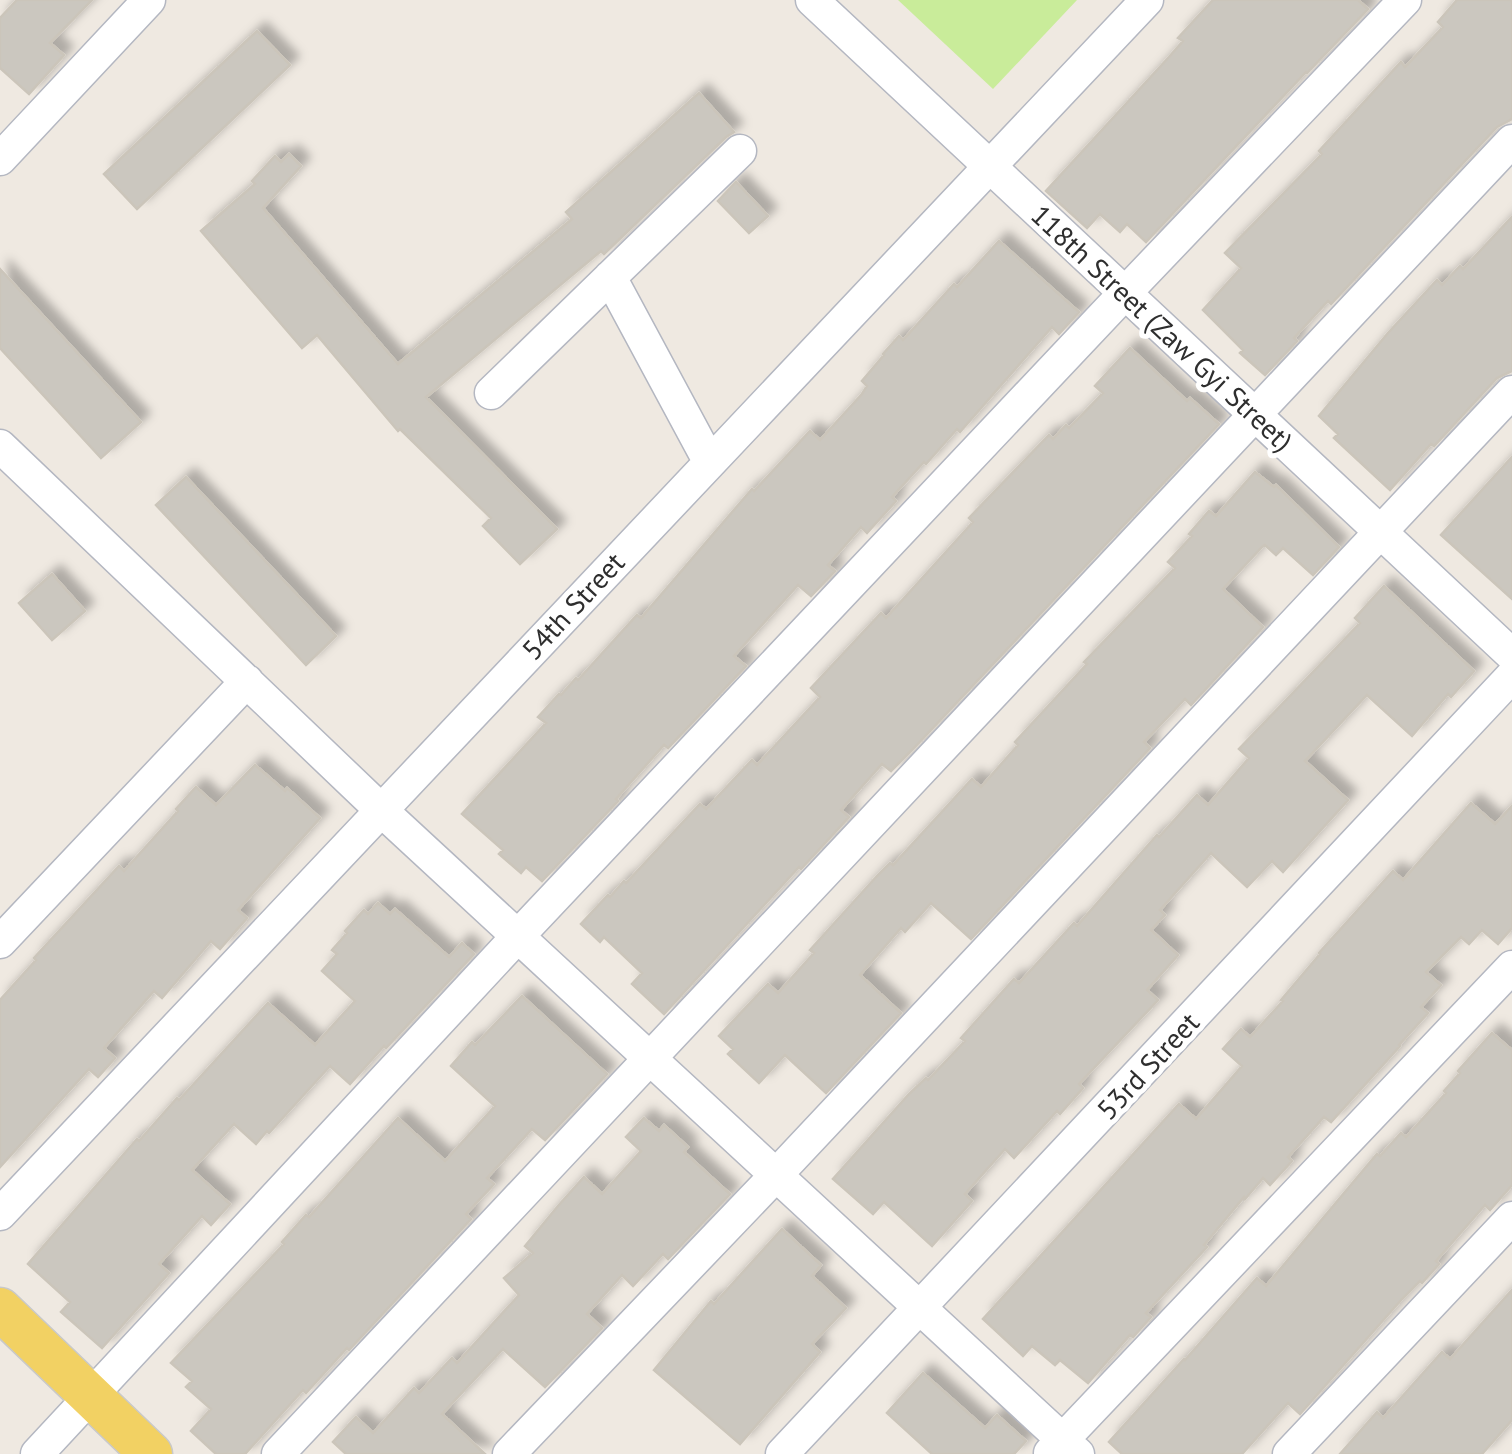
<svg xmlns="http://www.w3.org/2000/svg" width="1512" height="1454" font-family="'PT Sans',sans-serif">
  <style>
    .pitch { fill: #c9ec9a }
    .building { fill: #cbc7bf; stroke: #cbc5ba; stroke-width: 2.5; filter: url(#shadow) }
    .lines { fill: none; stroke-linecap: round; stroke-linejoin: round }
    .minor-casing { stroke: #b4b7c1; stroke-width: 35 }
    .major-casing { stroke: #c9c9c9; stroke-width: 45 }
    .minor { stroke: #fff; stroke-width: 32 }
    .major { stroke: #f2d163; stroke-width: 42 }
    .labels { text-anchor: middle; stroke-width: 10; stroke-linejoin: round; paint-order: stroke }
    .street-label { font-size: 28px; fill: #2e2e2e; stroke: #fff }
  </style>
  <defs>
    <filter id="shadow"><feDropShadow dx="9" dy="-9" stdDeviation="5" flood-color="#0004"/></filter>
  </defs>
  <rect width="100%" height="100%" fill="#efe9e1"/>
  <path class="pitch" d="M898,0H1077L993,89Z"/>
  <path class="building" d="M17,0H92L50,43L64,55L29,94L0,68V18Z
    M1213,0H1358L1368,9L1307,73L1306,72L1146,242L1127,224L1120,232L1100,214L1087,228L1046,191L1169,57L1183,41L1178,38Z
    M1457,0H1512V119L1497,127L1331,304L1328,301L1294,338L1297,341L1265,375L1240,353L1243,350L1203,310L1241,268L1225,253L1322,154L1319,151L1401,62L1405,67L1443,27L1438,22Z
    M257,31L290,65L137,209L104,174Z
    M699,93L734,132L726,137L604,254L601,251L426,397L557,529L520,564L483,526L491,518L400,429L398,431L317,335L302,348L201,231L255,184L252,181L275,156L281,162L289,154L301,166L263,208L398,364L572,219L566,212Z
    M736,182L768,216L749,233L718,201Z
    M1512,217V371L1497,378L1434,446L1431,444L1390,490L1334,438L1338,434L1319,416L1388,333L1437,280L1442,285L1460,266L1463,269Z
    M999,241L1079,312L1059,334L1052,327L960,432L957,429L926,464L924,462L892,497L896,501L867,533L861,527L828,565L835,571L811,596L798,585L734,656L746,666L668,748L664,745L616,799L618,801L542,881L526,867L521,873L499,854L503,850L462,814L546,723L538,717L559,694L561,695L576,678L578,680L637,615L641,618L752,489L754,491L810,431L820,440L862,394L867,386L862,381L884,355L883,354L899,336L903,340L954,284L957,287Z
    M0,269L141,422L101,458L0,348Z
    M1130,348L1187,401L1190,398L1219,424L914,748L891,771L882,764L841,810L849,817L801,869L799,867L664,1014L632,984L642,973L604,937L600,942L581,924L608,895L610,897L624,881L626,883L700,804L706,809L752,760L757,765L820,697L811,688L881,613L886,618L973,522L969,518L1049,435L1053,439L1066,425L1069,428L1103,393L1095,386Z
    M1512,457V599L1441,535Z
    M1255,472L1274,487L1276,485L1339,547L1313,575L1283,548L1276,555L1265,545L1262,547L1223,589L1263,627L1191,705L1185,699L1144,742L1150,748L971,939L931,903L905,932L901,928L860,975L901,1013L826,1093L785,1055L759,1083L728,1054L733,1049L719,1036L768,984L778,993L814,953L810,950L877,876L890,863L893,865L972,779L981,787L1018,745L1015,742L1087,664L1084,662L1175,568L1168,562L1192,536L1189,534L1209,511L1216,516Z
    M186,477L336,636L306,665L156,505Z
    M52,574L85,611L52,640L19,603Z
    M1384,586L1474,671L1451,697L1448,694L1412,736L1367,695L1305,761L1348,800L1283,872L1272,861L1247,887L1211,853L1160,910L1165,915L1151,930L1178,955L1147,990L1158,1000L1079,1084L1083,1088L1060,1114L1057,1111L1014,1158L1005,1149L965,1194L972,1201L932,1246L884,1202L873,1214L833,1179L909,1094L926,1078L928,1080L965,1041L961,1038L1014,979L1019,983L1074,923L1077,926L1157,835L1159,837L1197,795L1208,805L1249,758L1239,749L1360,623L1355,618Z
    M255,765L285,791L287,788L320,818L238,910L247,918L220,949L211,941L162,998L154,991L104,1048L115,1058L98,1077L89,1069L0,1167V1000L36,960L34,958L119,866L124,871L178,811L176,809L196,787L216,805Z
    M1471,803L1495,824L1512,806V928L1498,944L1482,930L1469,944L1461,937L1426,972L1441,985L1421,1007L1428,1013L1399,1045L1400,1046L1331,1122L1324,1117L1288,1157L1292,1161L1270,1185L1263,1178L1245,1199L1244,1197L1204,1245L1207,1247L1146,1313L1151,1317L1133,1337L1130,1335L1088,1383L1060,1360L1055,1365L1032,1346L1023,1356L983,1319L1179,1104L1196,1119L1242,1066L1223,1049L1241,1029L1250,1037L1283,1001L1281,1000L1320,954L1319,953L1393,871L1403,880Z
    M378,903L390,914L395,909L449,957L462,943L474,954L386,1048L384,1046L350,1084L330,1066L269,1133L267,1131L256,1144L234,1124L192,1170L230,1204L211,1225L202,1216L159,1264L169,1273L102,1348L61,1312L70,1302L28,1264L137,1139L139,1141L177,1098L179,1100L268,1003L315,1045L355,1001L322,971L337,954L332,950L347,933L345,931L364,910L368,914Z
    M522,996L607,1074L545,1140L532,1129L487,1178L494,1184L466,1214L471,1219L349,1350L347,1348L306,1393L303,1390L245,1454H216L191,1431L211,1409L186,1387L192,1381L171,1363L284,1244L282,1242L306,1215L309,1217L398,1118L445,1161L495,1106L451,1066L472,1042L475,1045Z
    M1492,1033L1512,1050V1185L1490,1210L1485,1205L1436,1261L1439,1264L1422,1283L1420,1281L1402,1299L1300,1414L1288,1403L1242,1454H1122L1109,1442L1184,1359L1185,1360L1257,1278L1266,1286L1377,1154L1380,1156L1401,1133L1406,1137L1446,1093L1444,1091L1460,1073L1458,1071Z
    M644,1118L659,1131L664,1125L688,1147L684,1152L730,1194L668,1259L663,1254L633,1286L622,1275L587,1314L602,1328L545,1387L503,1349L442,1414L485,1454H346L333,1442L356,1417L373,1433L414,1388L419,1393L452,1358L457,1363L519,1295L504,1278L533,1253L525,1246L558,1206L584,1177L602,1194L641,1151L626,1137Z
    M782,1229L821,1265L812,1276L846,1308L812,1344L820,1352L740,1444L654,1370L711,1301L714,1304Z
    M1512,1290V1420L1482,1454H1340L1377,1412L1383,1418L1442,1352L1450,1359Z
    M923,1373L985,1428L997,1415L1026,1441L1014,1454H932L887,1413Z"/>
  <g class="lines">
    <g class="minor-casing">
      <path id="minor" d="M812,0L1512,655
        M0,159L149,0
        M610,277L709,461
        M491,393L740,151
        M0,446L381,810L1078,1454
        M0,942L247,681
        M0,1214L1147,0
        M1050,1453L1512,967
        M37,1454L518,936L1125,293L1405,0
        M278,1454L1512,141
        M509,1454L776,1175L1512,392
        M782,1454L1512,676
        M1289,1454L1512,1218"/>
    </g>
    <g class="major-casing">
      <path id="major" d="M0,1309L151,1454"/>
    </g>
    <use href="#minor" class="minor"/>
    <use href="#major" class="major"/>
  </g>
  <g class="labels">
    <g class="street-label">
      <text transform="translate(1162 328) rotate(43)" y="10">118th Street (Zaw Gyi Street)</text>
      <text transform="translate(573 606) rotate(-47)" y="10">54th Street</text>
      <text transform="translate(1148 1066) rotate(-47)" y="10">53rd Street</text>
    </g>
  </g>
</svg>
